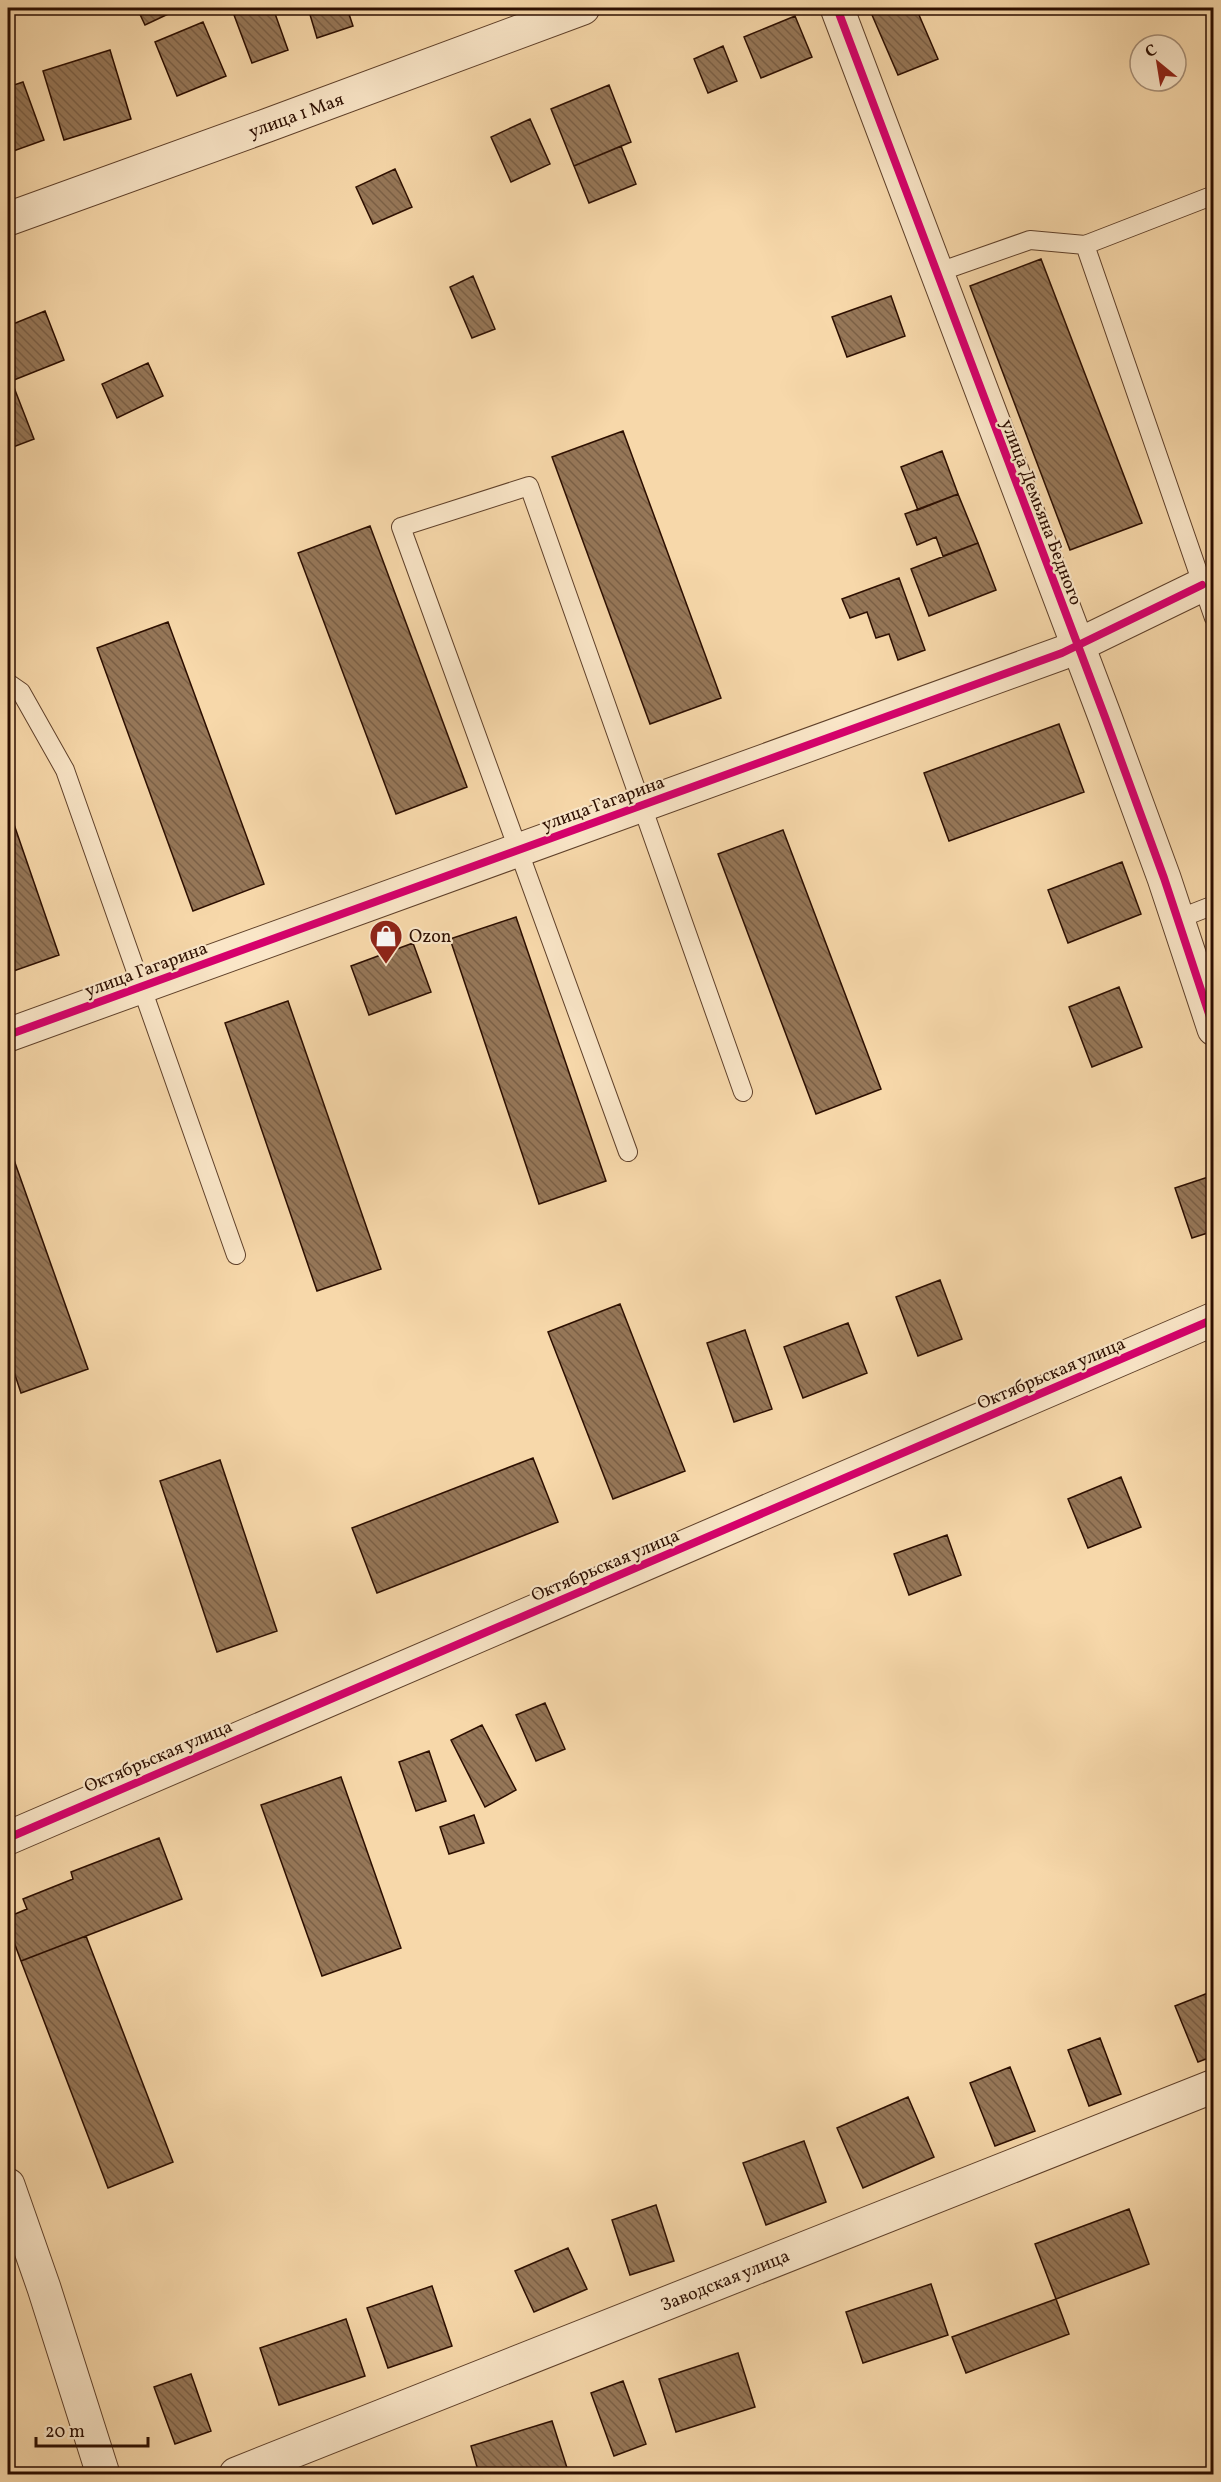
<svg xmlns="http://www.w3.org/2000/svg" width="1221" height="2482" font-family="Vollkorn,serif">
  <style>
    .building { fill: url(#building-back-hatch); stroke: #2c0e00; stroke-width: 1.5 }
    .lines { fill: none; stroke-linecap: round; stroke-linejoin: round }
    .service-casing { stroke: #5f402a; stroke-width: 20 }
    .minor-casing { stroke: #5f402a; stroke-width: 35 }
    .tertiary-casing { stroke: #5f402a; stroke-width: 35 }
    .service { stroke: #fae6c8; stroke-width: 18 }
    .minor { stroke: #fae6c8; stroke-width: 33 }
    .tertiary { stroke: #fae6c8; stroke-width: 33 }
    .cycleway-casing { stroke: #fae6c8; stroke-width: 11 }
    .cycleway { stroke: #d6006c; stroke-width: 8 }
    .labels { text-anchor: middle; stroke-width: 4.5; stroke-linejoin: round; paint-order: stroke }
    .street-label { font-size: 18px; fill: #2c0e00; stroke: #fae6c8 }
    .poi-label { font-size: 18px; fill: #2c0e00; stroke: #fae6c8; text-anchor: start }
  </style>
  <defs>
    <pattern id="building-back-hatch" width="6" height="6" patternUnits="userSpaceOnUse" patternTransform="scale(1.5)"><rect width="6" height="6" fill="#967758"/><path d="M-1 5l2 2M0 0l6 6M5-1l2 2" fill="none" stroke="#7b6046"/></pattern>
  </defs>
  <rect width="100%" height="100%" fill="#f7d8aa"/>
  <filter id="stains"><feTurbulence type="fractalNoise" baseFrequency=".00333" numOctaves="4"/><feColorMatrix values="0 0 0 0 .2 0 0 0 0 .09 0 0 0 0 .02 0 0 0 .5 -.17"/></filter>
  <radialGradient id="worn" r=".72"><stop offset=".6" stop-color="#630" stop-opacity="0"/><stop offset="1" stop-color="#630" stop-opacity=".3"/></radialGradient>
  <path class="building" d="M137,8H181L145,25Z
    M257,8H273L288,50L252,63L234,15Z
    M308,8H347L353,26L317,38Z
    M869,8H916L938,59L898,75Z
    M795,16L812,57L761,78L744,37Z
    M203,22L226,76L177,96L155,42Z
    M723,46L737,81L708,93L694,59Z
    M110,50L131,119L64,140L43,71Z
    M23,82L44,140L8,153V87Z
    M609,85L631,142L574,166L551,109Z
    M530,119L550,164L511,182L491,137Z
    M621,146L636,184L589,203L574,166Z
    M395,169L412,207L373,224L356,187Z
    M1041,259L1142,523L1070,550L970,286Z
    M473,276L495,329L472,338L450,287Z
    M891,296L905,336L847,357L832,317Z
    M45,311L64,360L14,380L8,363V326Z
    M148,363L163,396L117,418L102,384Z
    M8,372L34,439L8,449Z
    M623,431L721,698L650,724L552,457Z
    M942,451L958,494L918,510L901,467Z
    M958,494L978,543L943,556L936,537L917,545L905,514Z
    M370,526L467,787L396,814L298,553Z
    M978,543L996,590L929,616L911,569Z
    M899,578L925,650L898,660L889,634L876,638L867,612L850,618L842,599Z
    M168,622L264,884L193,911L97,648Z
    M1059,724L1084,792L949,841L924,773Z
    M8,807L59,955L8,973Z
    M783,830L881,1089L816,1114L718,854Z
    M1122,862L1141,914L1068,943L1048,890Z
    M516,917L606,1181L539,1204L450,939Z
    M413,943L431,992L369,1015L351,966Z
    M1119,987L1142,1047L1092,1067L1069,1007Z
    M288,1001L381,1269L317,1291L225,1023Z
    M8,1143L88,1369L21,1393L8,1354Z
    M1214,1175V1231L1192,1238L1175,1188Z
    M940,1280L962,1339L918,1356L896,1297Z
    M620,1304L685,1471L613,1499L548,1332Z
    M848,1323L867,1373L803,1398L784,1347Z
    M745,1330L772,1409L734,1422L707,1343Z
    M533,1458L558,1522L377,1593L352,1528Z
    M220,1460L277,1631L217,1652L160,1481Z
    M1121,1477L1141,1527L1088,1548L1068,1499Z
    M947,1535L961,1575L909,1595L894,1554Z
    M545,1703L565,1749L536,1761L516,1715Z
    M482,1725L516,1790L485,1807L451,1740Z
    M429,1751L446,1801L416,1811L399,1762Z
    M341,1777L401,1948L322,1976L261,1805Z
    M474,1815L484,1843L449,1854L440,1827Z
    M159,1838L182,1899L21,1961L8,1926V1917L27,1909L23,1899L73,1879L71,1872Z
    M86,1936L173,2162L108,2188L21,1961Z
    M1208,1993L1214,2007V2056L1198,2062L1175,2006Z
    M1100,2038L1121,2094L1089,2106L1068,2050Z
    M1010,2067L1035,2131L995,2146L970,2083Z
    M908,2097L934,2157L863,2188L837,2128Z
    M804,2141L826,2202L766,2225L743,2163Z
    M656,2205L674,2261L630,2275L612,2220Z
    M1129,2209L1149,2264L1056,2299L1035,2244Z
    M568,2248L587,2289L534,2312L515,2271Z
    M931,2284L948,2335L863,2363L846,2312Z
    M432,2286L452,2346L388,2368L367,2308Z
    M1056,2299L1069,2334L966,2373L952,2337Z
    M346,2319L365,2376L279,2405L260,2348Z
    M738,2353L755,2407L676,2432L659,2379Z
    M191,2374L211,2431L175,2444L154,2387Z
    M623,2381L646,2444L614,2456L591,2393Z
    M552,2421L569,2474H479L471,2446Z"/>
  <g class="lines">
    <g class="service-casing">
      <path id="service" d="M1085,245L1214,618
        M936,273L1030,240L1085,245L1214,195
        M8,683L21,692L65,770L236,1255
        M1178,919L1214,905
        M628,1152L401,527L529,486L743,1092"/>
    </g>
    <g class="minor-casing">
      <path id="minor" d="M8,219L268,125L583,8
        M8,1035L1062,653L1202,585
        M8,2185L44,2288L103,2474
        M236,2474L1214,2086"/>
    </g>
    <g class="tertiary-casing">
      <path id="tertiary" d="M837,8L1105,717L1164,878L1214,1029
        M8,1838L1214,1319"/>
    </g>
    <use href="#service" class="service"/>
    <use href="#minor" class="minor"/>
    <use href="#tertiary" class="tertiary"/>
    <g class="cycleway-casing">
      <path id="cycleway" d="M837,8L1105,717L1164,878L1214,1029
        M8,1035L1062,653L1202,585
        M8,1838L1214,1319"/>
    </g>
    <use href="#cycleway" class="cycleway"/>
  </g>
  <defs>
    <g id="shop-pin" transform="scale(1.725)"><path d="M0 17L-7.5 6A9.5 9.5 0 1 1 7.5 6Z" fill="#8f2418" stroke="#fae6c8"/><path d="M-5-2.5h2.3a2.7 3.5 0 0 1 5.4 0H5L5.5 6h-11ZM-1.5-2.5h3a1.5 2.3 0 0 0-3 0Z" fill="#fff"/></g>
  </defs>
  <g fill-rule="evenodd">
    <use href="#shop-pin" x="386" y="936"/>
  </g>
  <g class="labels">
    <g class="street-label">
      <text transform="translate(296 115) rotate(-20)" y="6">улица 1 Мая</text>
      <text transform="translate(1042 512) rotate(69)" y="6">улица Демьяна Бедного</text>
      <text transform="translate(603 803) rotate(-20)" y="6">улица Гагарина</text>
      <text transform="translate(146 969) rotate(-20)" y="6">улица Гагарина</text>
      <text transform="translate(1051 1373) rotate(-23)" y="6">Октябрьская улица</text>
      <text transform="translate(605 1565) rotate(-23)" y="6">Октябрьская улица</text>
      <text transform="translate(158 1756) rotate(-23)" y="6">Октябрьская улица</text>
      <text transform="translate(725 2280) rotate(-22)" y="6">Заводская улица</text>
    </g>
    <g class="poi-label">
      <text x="409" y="942">Ozon</text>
    </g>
  </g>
  <rect width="1221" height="2482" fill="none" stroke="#f7d8aa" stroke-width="30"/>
  <rect x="9" y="9" width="1203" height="2464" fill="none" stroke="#2c0e00" stroke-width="3"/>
  <rect x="15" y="15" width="1191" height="2452" fill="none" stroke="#2c0e00" stroke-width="1.5"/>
  <g transform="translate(1158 63) rotate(330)"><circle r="28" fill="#fae6c8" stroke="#a89078" stroke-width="1.5"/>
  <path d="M0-4.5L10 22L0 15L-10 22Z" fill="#8f2418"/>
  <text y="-9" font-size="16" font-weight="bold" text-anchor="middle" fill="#2c0e00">С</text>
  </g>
  <path d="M36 2437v9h112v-9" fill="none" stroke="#2c0e00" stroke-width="3"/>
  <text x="45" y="2437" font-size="18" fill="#2c0e00" stroke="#fae6c8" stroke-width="4.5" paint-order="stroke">20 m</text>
  <rect width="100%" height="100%" filter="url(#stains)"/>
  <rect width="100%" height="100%" fill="url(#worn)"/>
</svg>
